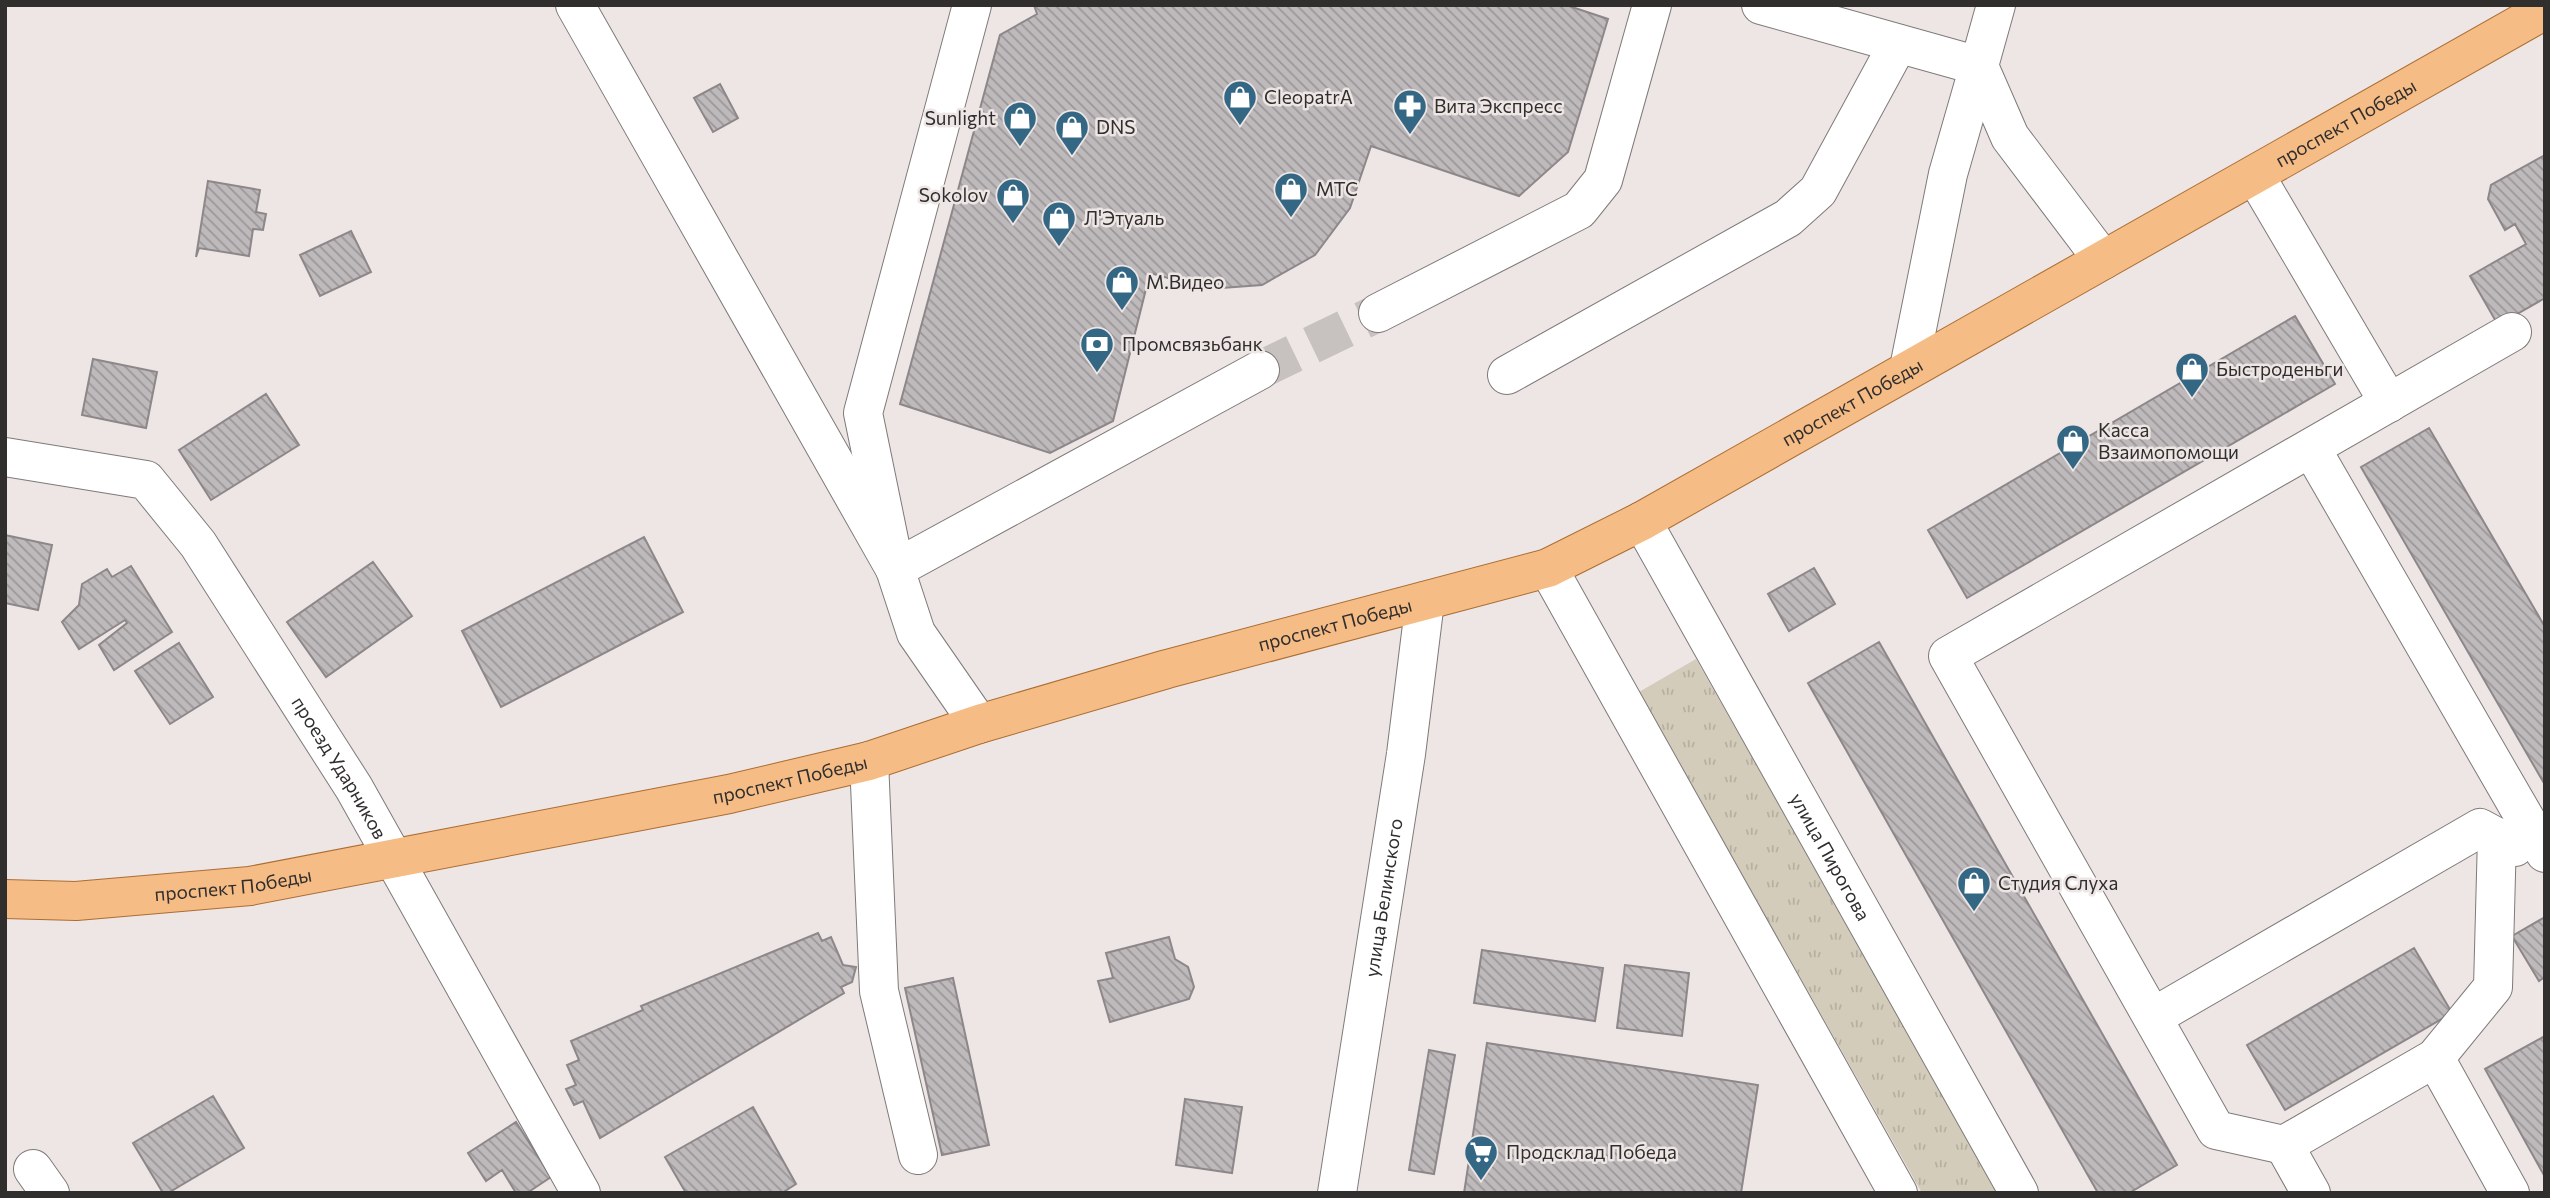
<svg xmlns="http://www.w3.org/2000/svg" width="2550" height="1198" font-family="Commissioner,sans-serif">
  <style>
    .grass { fill: url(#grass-tufts) }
    .building { fill: url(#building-back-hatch); stroke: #8d8789; stroke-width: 2 }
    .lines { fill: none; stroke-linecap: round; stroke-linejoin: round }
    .minor-tunnel { stroke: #c7c1c0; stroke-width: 38; stroke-dasharray: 38 19; stroke-linecap: butt }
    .minor-casing { stroke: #7f7a79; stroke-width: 40 }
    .major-casing { stroke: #ac6d32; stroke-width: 40 }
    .minor { stroke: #fff; stroke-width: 38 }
    .major { stroke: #f5bc85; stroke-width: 38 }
    .labels { text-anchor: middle; stroke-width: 5; stroke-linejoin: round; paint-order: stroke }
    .poi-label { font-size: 19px; fill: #312e2e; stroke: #ede6e5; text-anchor: start }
    .street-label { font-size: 19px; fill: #312e2e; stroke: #ede6e5 }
  </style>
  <defs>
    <pattern id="grass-tufts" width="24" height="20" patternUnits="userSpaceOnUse" patternTransform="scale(1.75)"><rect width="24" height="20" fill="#d3ccba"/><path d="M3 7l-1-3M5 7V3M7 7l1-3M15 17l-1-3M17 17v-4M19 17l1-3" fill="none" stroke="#b6b0a0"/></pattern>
    <pattern id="building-back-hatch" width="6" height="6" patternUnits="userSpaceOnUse" patternTransform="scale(1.75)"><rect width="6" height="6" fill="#beb9ba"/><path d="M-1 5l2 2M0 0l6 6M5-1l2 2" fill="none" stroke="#9b9798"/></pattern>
  </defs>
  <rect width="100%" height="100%" fill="#ede6e5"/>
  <path class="grass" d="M1696,659L2000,1193H1922L1639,692Z"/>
  <path class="building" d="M1034,5H1566L1608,19L1568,152L1519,196L1371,146L1350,208L1315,255L1262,285L1208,289L1150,273L1113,421L1050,453L900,404L1000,35L1037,14Z
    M720,84L738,118L713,132L694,98Z
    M2545,155V298L2498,325L2470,276L2526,244L2515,224L2505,230L2488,199L2491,185Z
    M208,181L260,190L256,212L266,214L263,230L253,229L249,256L199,248L196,257Z
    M351,231L371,272L320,296L300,255Z
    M2295,316L2335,384L1967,598L1928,530Z
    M93,359L157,372L146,428L82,415Z
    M266,394L299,445L211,500L179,450Z
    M2429,428L2545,627V785L2361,467Z
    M5,535L52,545L38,610L5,603Z
    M644,537L683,612L501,707L462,631Z
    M373,562L412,616L326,677L287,622Z
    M131,566L172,632L114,670L99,645L127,623L125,620L79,649L62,622L79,605L82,584L107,569L112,577Z
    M1814,568L1835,604L1789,631L1768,594Z
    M1879,642L2177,1165L2129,1193H2098L1808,683Z
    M179,643L213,697L170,724L135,671Z
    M2545,917V977L2539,981L2512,936Z
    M818,933L822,941L831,937L843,965L856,967L852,982L841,987L844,993L600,1138L583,1101L574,1105L566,1089L576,1085L567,1065L579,1060L571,1041L643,1010L641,1006Z
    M1169,937L1175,959L1188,967L1194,987L1189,999L1110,1022L1098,981L1113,978L1106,953Z
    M2414,948L2452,1013L2285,1110L2247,1045Z
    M1482,950L1603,968L1595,1021L1474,1003Z
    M1625,965L1689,973L1682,1036L1617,1028Z
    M953,978L989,1145L942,1155L905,988Z
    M2545,1036V1177L2485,1069Z
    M1487,1043L1758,1085L1741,1193H1464Z
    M1429,1050L1455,1055L1434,1174L1409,1170Z
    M213,1096L244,1148L168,1193H163L133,1143Z
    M1185,1099L1242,1107L1232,1173L1176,1165Z
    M753,1107L796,1184L782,1193H686L665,1157Z
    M516,1122L551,1177L527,1193H516L502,1170L486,1181L468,1153Z"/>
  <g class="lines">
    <path class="minor-tunnel" d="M1260,370L1378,313"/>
    <g class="minor-casing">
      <g id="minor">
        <path d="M575,5L895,569L1260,370"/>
        <path d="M972,5L863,413L895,569L916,633L979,724"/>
        <path d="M1761,5L1979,66L1948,174L1909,368"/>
        <path d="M1996,5L1979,66L2010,137L2103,260"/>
        <path d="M2255,175L2389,403"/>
        <path d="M1378,313L1579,210L1603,180L1652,5"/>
        <path d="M1507,375L1788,218L1818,191L1898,44"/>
        <path d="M2311,448L2545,853"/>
        <path id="s1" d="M5,457L146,480L198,544L354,788L581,1193"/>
        <path id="s2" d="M1642,521L2019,1193"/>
        <path d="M1548,568L1898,1193"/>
        <path d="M869,761L879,991L918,1155"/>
        <path d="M2497,837L2493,987L2435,1058L2284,1145L2216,1130L1948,656L2512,332"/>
        <path d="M2153,1017L2480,828L2515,847"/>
        <path d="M2435,1058L2510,1193"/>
        <path d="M2284,1145L2311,1193"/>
        <path d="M33,1169L50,1193"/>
        <path id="s3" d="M1337,1193L1406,754L1425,601"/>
      </g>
    </g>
    <g class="major-casing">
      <g id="major">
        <path id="s4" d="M5,899L76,901L250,886L729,794L869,761L979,724L1167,669L1548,568L1642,521L2545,10"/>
      </g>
    </g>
    <use href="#minor" class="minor"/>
    <use href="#major" class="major"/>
  </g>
  <defs>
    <g id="shop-pin" transform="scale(1.75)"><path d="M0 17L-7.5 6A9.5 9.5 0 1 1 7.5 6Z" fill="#346784" stroke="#ede6e5"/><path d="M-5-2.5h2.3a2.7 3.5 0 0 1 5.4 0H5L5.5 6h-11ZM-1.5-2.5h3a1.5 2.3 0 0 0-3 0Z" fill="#fff"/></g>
    <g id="pharmacy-pin" transform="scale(1.75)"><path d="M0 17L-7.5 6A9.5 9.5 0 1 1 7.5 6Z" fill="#346784" stroke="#ede6e5"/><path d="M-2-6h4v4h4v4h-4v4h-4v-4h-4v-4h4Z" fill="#fff"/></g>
    <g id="bank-pin" transform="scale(1.75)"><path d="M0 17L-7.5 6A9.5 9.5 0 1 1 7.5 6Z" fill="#346784" stroke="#ede6e5"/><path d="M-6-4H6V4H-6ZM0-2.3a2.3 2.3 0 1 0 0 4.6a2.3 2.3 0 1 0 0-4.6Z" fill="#fff"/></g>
    <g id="supermarket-pin" transform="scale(1.75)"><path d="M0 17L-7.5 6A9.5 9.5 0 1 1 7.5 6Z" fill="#346784" stroke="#ede6e5"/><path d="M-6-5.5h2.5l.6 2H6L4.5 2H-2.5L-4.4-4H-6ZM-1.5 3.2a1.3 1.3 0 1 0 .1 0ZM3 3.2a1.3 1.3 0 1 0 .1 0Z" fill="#fff"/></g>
  </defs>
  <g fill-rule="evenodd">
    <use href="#shop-pin" x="1240" y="97"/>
    <use href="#pharmacy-pin" x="1410" y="106"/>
    <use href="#shop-pin" x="1020" y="118"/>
    <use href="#shop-pin" x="1072" y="127"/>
    <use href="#shop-pin" x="1291" y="189"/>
    <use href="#shop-pin" x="1013" y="195"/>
    <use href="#shop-pin" x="1059" y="218"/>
    <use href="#shop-pin" x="1122" y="282"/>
    <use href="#bank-pin" x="1097" y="344"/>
    <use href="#shop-pin" x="2192" y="369"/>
    <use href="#shop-pin" x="2073" y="441"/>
    <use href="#shop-pin" x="1974" y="883"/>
    <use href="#supermarket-pin" x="1481" y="1152"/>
  </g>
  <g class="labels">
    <g class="poi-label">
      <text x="1264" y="104">CleopatrA</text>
      <text x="1434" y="113">Вита Экспресс</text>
      <text x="996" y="125" text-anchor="end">Sunlight</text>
      <text x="1096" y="134">DNS</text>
      <text x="1316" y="196">МТС</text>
      <text x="988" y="202" text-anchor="end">Sokolov</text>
      <text x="1084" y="225">Л'Этуаль</text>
      <text x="1146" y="289">М.Видео</text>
      <text x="1122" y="351">Промсвязьбанк</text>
      <text x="2216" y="376">Быстроденьги</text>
      <text x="2098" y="437">Касса<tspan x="2098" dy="22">Взаимопомощи</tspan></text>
      <text x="1998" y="890">Студия Слуха</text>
      <text x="1506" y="1159">Продсклад Победа</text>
    </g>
    <g class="street-label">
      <text dy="7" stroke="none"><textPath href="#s4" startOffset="2497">проспект Победы</textPath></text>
      <text dy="7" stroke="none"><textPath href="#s4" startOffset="1930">проспект Победы</textPath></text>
      <text dy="7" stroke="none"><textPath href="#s4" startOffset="1363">проспект Победы</textPath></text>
      <text dy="7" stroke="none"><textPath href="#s1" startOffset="490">проезд Ударников</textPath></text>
      <text dy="7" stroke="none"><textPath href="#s4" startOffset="796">проспект Победы</textPath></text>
      <text dy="7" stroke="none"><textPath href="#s2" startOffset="385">улица Пирогова</textPath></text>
      <text dy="7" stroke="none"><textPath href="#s4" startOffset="229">проспект Победы</textPath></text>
      <text dy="7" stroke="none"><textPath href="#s3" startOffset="299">улица Белинского</textPath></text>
    </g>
  </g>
  <rect width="2550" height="1198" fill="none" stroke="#312e2e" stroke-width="14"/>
</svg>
